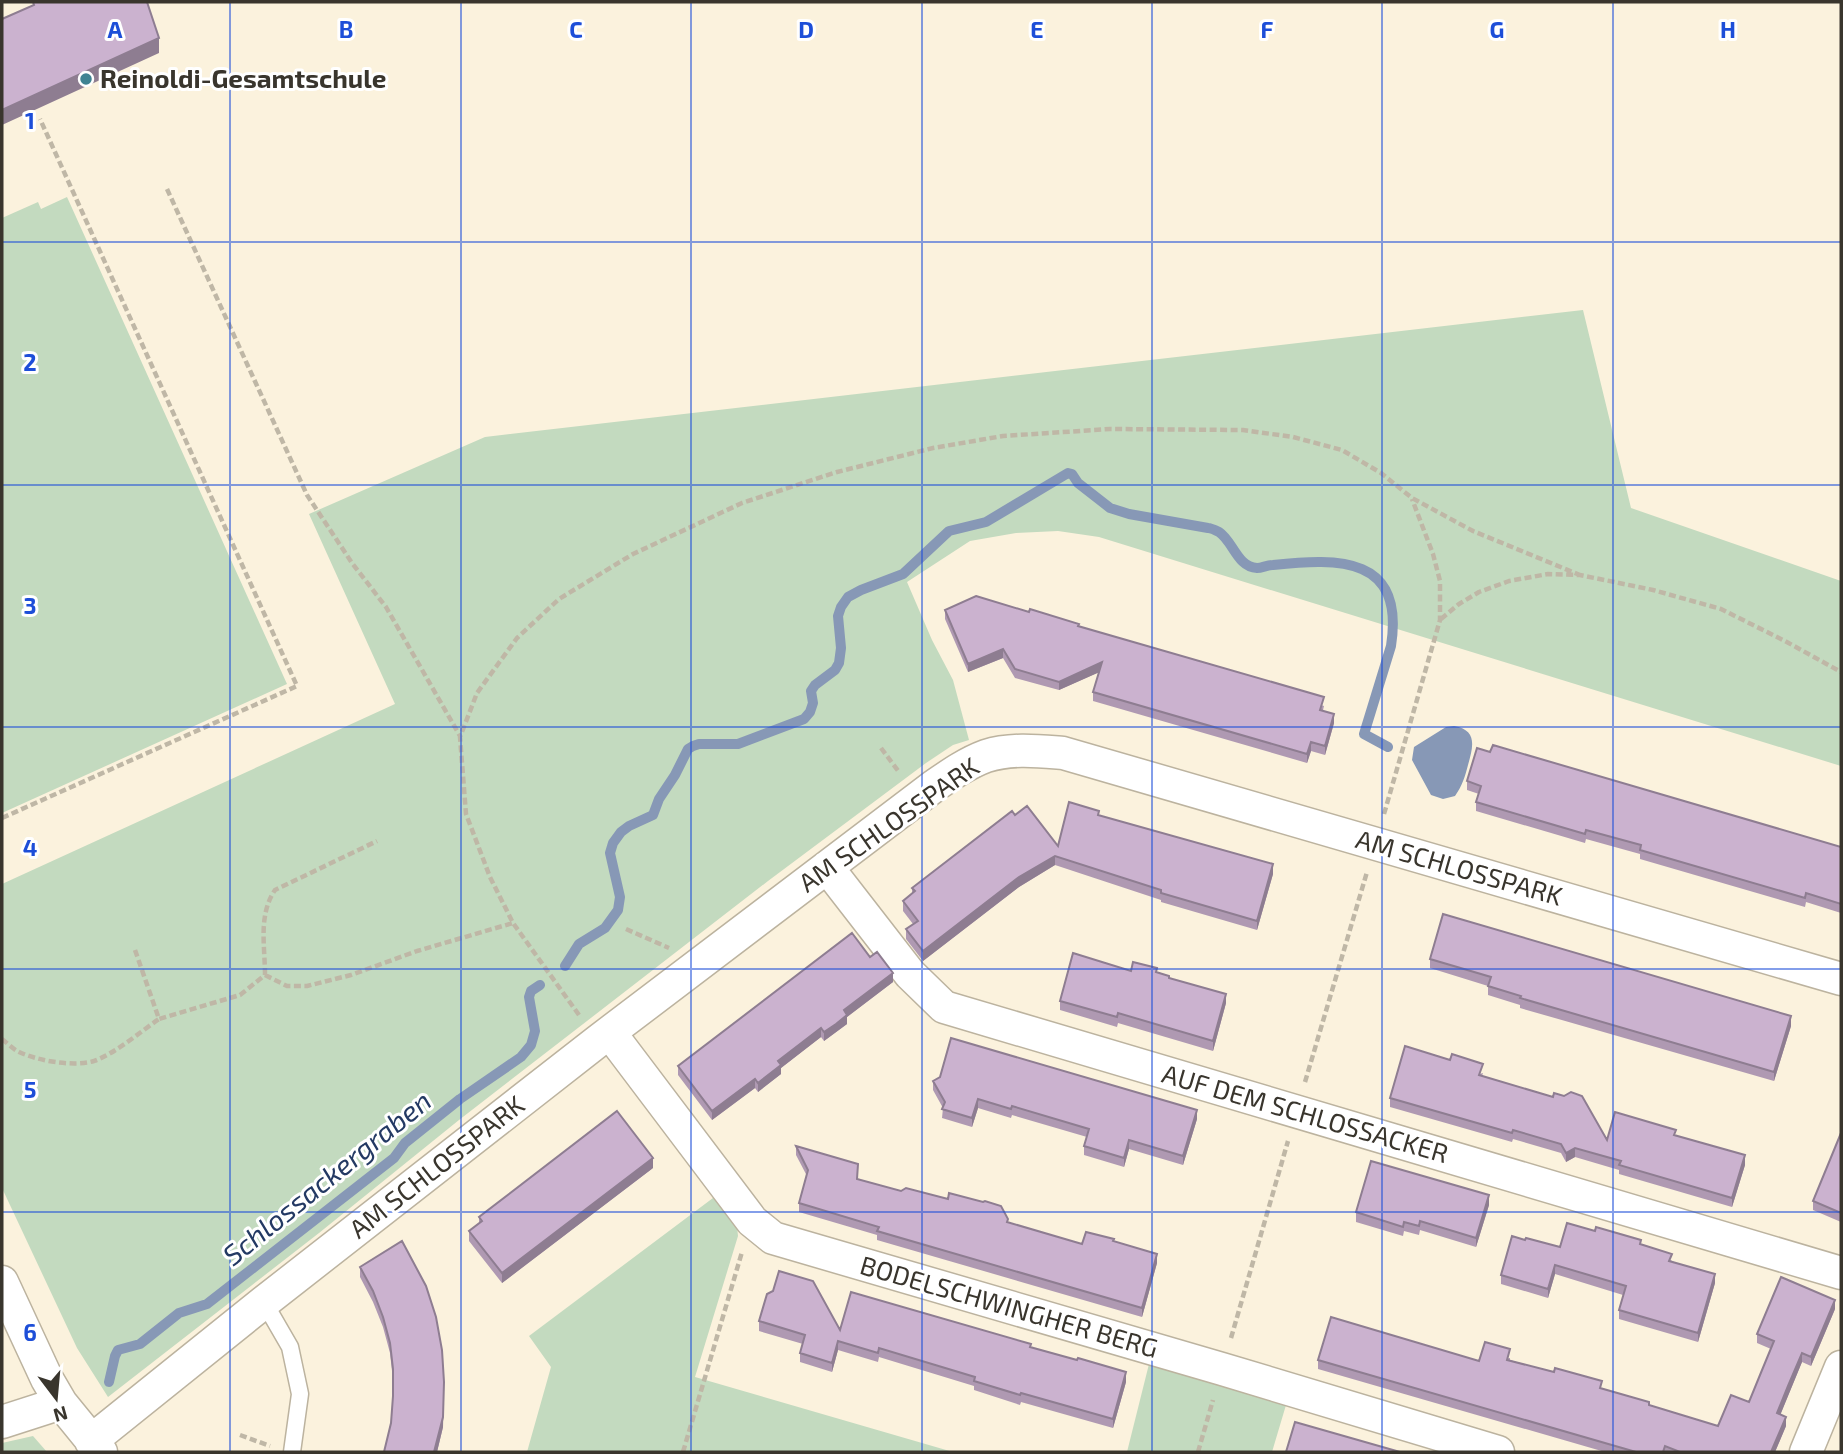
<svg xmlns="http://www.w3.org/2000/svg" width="1843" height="1454" font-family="'Exo 2',sans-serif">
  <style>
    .green { fill: #c3dabf }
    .water { fill: #8798b6 }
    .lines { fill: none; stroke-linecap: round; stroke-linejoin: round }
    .stream { stroke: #8798b6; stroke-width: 10 }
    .service-casing { stroke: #bcb39f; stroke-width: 19 }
    .minor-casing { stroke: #bcb39f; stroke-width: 35 }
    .path { stroke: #bfb7a6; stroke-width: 4.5; stroke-dasharray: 7 3.5; stroke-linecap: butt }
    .service { stroke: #fff; stroke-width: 16 }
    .minor { stroke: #fff; stroke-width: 32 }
    .wall { fill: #af99b2 }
    .shaded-wall { fill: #8e7d91 }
    .building { fill: #cbb2cf; stroke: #8e7d91; stroke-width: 2 }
    .grid { fill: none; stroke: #1d4ed8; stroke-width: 2; stroke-opacity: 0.55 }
    .poi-dot { fill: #3f8392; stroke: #fff; stroke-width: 2.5 }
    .labels { text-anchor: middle; stroke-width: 6; stroke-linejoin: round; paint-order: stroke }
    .poi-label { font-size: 26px; font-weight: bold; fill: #39352d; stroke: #fff; text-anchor: start }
    .street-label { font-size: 26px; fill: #39352d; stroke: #fff }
    .water-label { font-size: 28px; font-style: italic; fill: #233963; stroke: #fff }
    .grid-label { font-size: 23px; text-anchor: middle; font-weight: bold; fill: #1d4ed8; stroke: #fff; stroke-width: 6; stroke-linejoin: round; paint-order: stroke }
  </style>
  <rect width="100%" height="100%" fill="#fbf2dd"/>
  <path class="green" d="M67,197L287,684L2,813V218L38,202L41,209Z
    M1583,310L1631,508L1841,581V766L1099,537L1058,531L1016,533L970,541L907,582L932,640L953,680L969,740L953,745L926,763L768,881L459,1120L319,1233L108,1397L77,1348L2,1188V884L395,704L309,514L485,437Z
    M717,1195L737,1226L738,1236L695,1377L953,1452H527L551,1367L529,1336Z
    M1149,1364L1286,1405L1272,1452H1127Z
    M33,1436L47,1452H2V1443Z"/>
  <path class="water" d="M1454,726C1478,730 1473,747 1468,765C1465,777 1462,786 1455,796L1443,799L1431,795L1412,760L1414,747L1446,727Z"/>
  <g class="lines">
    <path class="stream" d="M565,966L579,944L605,928L618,910L620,897L610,853L613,843L621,832L629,826L653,815L659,799L675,775L688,749L693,746L699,744H738L804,719L810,712L813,703L811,691L815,685L835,670L839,663L841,648L838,616L841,607L848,597L861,590L903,574L949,531L986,522L1068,473L1072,474L1078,483L1110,508L1129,514L1208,528C1210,528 1217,531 1219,532C1233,541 1237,567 1257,568C1262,568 1267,565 1273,565C1339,558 1405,556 1391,646L1364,734L1388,747
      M109,1382L115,1356L118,1350L140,1344L179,1313L207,1304L394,1158L405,1143L460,1099L521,1057L531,1045L535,1031L529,997L531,991L540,985"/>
    <g class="service-casing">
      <path id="service" d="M264,1302L290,1347L300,1394L292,1452"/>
    </g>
    <g class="minor-casing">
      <path id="minor" d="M827,867L910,974L944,1007L1841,1273
        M610,1033L752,1221L773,1238L1222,1369L1498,1452
        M2,1282L47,1379L61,1403L101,1452
        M2,1422L61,1403
        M91,1441L264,1302L598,1041L934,786C950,775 967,763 986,756C1011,748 1038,751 1063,753L1841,979
        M1806,1452L1841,1367"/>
    </g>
    <path class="path" d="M167,189L307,495L352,563L386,607L460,736
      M1441,619L1459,604L1479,592L1509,581L1548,574L1580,575L1653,590L1721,609L1785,641L1841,672
      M881,748L899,772
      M1384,814L1440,620V581L1433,554L1412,499
      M2,818L297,686L40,119
      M626,929L669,948
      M135,950L159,1019L240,995L265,975
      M265,975L287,986H307L351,975L417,951L513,923
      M265,975C265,946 258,915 275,890L377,841
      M579,1015L513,923L490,877L466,814L460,737L477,693L517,638L559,599L633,554L742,503L837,472L933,448L1003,436L1110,429L1243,430L1293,437L1342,450L1381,473L1412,498L1473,531L1580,575
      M2,1039C7,1043 13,1049 19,1052C38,1061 74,1067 94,1061C116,1053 140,1032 159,1019
      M1305,1082L1367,872
      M1231,1338L1288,1141
      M240,1435L270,1446
      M683,1452L742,1252
      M1198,1452L1213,1400"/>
    <use href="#service" class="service"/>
    <use href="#minor" class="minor"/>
  </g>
  <path class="wall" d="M945,610L1079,626L1324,706L1323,710L1334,723L1325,755L1311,751L1307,763L1093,701V692L1099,672L1059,690L1015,678L1003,658L968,672L945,619Z
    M1467,781L1841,847V913L1806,902L1805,907L1640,859V854L1586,839L1585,843L1476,811V802L1479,794L1467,790Z
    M1015,815L1058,846L1099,815L1273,874L1257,930L1161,902V900L1055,865L1019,887L923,961L906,939V929L913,924L903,911V901L912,894V888Z
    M870,957L893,982L847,1017V1024L824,1041L821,1037L781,1068V1074L758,1092L755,1088L712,1120L678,1075V1066Z
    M1430,959L1791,1026L1774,1081L1520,1008V1005L1488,995V986L1430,968Z
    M1131,971L1157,972L1226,1003L1213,1051L1118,1023L1117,1027L1060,1010V1001Z
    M1483,1073L1482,1076L1607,1140L1676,1136L1745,1165L1732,1207L1619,1174V1170L1575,1157L1566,1162L1561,1153L1513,1139L1512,1142L1390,1107V1098Z
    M933,1081L1197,1119L1183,1165L1129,1149L1124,1167L1084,1155V1146L1087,1137L1012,1115L1011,1118L978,1108L972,1127L942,1118L943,1108L933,1090Z
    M1841,1133V1222L1813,1210V1201Z
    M796,1146L857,1180L1082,1244L1114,1241L1157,1263L1142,1317L877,1240V1235L799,1212V1203L807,1176L796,1155Z
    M653,1168L502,1283L469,1241V1231L479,1223V1217Z
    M1489,1205L1476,1247L1420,1230L1419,1235L1404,1231L1403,1236L1356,1222V1212Z
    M1525,1240L1560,1247L1641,1245L1715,1283L1698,1342L1619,1319V1310L1623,1295L1555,1274L1548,1298L1501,1284V1275Z
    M360,1267L443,1427L437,1452H384L391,1423L393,1398V1380L390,1353L383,1327L373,1302L360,1277Z
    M1835,1309L1811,1366L1802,1362L1780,1415L1786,1426L1775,1452H1605L1318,1369V1360L1479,1361L1510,1358V1360L1602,1388L1649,1405L1718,1426L1749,1402L1771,1349L1757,1343V1334Z
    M759,1321L840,1330L1031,1347L1126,1382L1113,1428L1021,1402L1020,1405L974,1390V1386L879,1357L878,1362L838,1350L832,1372L800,1362V1353L803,1344L759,1331Z"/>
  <path class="shaded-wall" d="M159,38V53L2,125V110Z
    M1003,649V658L968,672V664Z
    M1102,662V671L1059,690V682Z
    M1334,714V723L1325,755V746Z
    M1311,742V751L1307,763V754Z
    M1055,856V865L1019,887L923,961V951L1019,877Z
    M1273,864V874L1257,930V921Z
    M893,973V982L847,1017V1024L824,1041V1032L844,1010Z
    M1226,994V1003L1213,1051V1041Z
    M1791,1016V1026L1774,1081V1072Z
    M821,1028V1037L781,1068V1074L758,1092V1083L778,1061Z
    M755,1079V1088L712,1120V1111Z
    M978,1099V1108L972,1127V1118Z
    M1197,1110V1119L1183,1165V1156Z
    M1129,1140V1149L1124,1167V1158Z
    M1575,1148V1157L1566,1162V1153Z
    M1745,1155V1165L1732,1207V1198Z
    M653,1158V1168L502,1283V1273Z
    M1489,1195V1205L1476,1247V1238Z
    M1157,1254V1263L1142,1317V1308Z
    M1555,1265V1274L1548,1298V1289Z
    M1715,1274V1283L1698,1342V1333Z
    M1835,1300V1309L1811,1366V1357Z
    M838,1341V1350L832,1372V1363Z
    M1802,1353V1362L1777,1423V1413Z
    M1126,1372V1382L1113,1428V1419Z
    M444,1392L443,1427L437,1452H434Z
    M1786,1417V1426L1775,1452H1771Z"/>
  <path class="building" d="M33,2H147L159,38L2,110V19L34,5Z
    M976,596L1029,612L1030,609L1079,624L1078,626L1324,697L1320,710L1334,714L1325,746L1311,742L1307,754L1093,692L1102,662L1059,682L1015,669L1003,649L968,664L945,610Z
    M1493,745L1841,847V904L1806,893L1805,898L1640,850L1641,845L1586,830L1585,834L1476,802L1481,786L1467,781L1477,748L1490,752Z
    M1069,802L1099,811L1098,815L1273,864L1257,921L1161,893V890L1055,856L1019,877L923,951L906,929L918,921L903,901L915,891L912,888L1012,811L1015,815L1027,806L1058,846Z
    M1443,914L1791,1016L1774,1072L1520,998L1521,996L1488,986L1491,977L1430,959Z
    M852,933L870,957L877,952L893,973L844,1010L847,1015L836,1024L824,1032L821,1028L778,1061L781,1065L758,1083L755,1079L712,1111L678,1066Z
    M1073,953L1131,971L1133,962L1157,968L1156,972L1169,976V978L1226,994L1213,1041L1118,1013L1117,1017L1060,1001Z
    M951,1038L1197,1110L1183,1156L1129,1140L1124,1158L1084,1146L1089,1129L1012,1106L1011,1109L978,1099L972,1118L942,1109L945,1102L933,1081L940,1077Z
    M1405,1046L1450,1060L1452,1054L1483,1064L1479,1075L1553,1097L1554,1093L1564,1096L1571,1092L1582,1096L1607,1140L1615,1112L1676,1130L1674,1135L1745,1155L1732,1198L1619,1165L1621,1161L1575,1148L1566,1153L1561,1144L1513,1130L1512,1133L1390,1098Z
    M617,1111L653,1158L502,1273L469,1231L482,1221L479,1217Z
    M1841,1133V1213L1813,1201Z
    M796,1146L858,1164L857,1179L901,1191L906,1188L948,1199L949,1193L983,1202L985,1201L1001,1206L1008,1219L1007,1222L1082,1244L1086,1232L1114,1239L1113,1241L1157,1254L1142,1308L877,1231L879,1227L799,1203L808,1170Z
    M1371,1161L1489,1195L1476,1238L1420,1221L1419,1226L1404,1222L1403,1227L1356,1212Z
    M1567,1223L1595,1231L1596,1227L1641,1240L1640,1244L1672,1254L1669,1261L1715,1274L1698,1333L1619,1310L1626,1286L1555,1265L1548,1289L1501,1275L1512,1236L1525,1240L1526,1238L1560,1247Z
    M402,1241L426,1286L436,1317L442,1350L444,1382L443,1417L434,1452H384L391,1423L393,1396V1369L390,1343L383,1317L373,1291L360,1267Z
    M779,1271L813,1281L840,1330L851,1292L1031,1344L1030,1347L1077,1360L1078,1358L1126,1372L1113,1419L1021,1393L1020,1395L974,1381L975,1377L879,1348L878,1353L838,1341L832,1363L800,1353L805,1335L759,1321L767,1294L773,1291Z
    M1781,1277L1835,1300L1811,1357L1802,1353L1788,1386L1777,1413L1786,1417L1771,1452H1680L1665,1446L1663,1452H1636L1318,1360L1331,1317L1479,1361L1485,1342L1510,1349L1507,1360L1554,1372L1555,1368L1602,1381L1600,1388L1649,1402V1405L1718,1426L1731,1395L1749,1402L1760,1375L1774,1341L1757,1334Z
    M1295,1422L1400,1452H1286Z"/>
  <path class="grid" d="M230,2V1452M461,2V1452M691,2V1452M922,2V1452M1152,2V1452M1382,2V1452M1613,2V1452M2,242H1841M2,485H1841M2,727H1841M2,969H1841M2,1212H1841"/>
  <circle class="poi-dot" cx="86" cy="79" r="7"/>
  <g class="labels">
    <g class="poi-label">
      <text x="100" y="88">Reinoldi-Gesamtschule</text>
    </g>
    <g class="street-label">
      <text transform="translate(889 825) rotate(-35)" y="9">AM SCHLOSSPARK</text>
      <text transform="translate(1459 868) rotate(16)" y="9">AM SCHLOSSPARK</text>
      <text transform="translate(1305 1114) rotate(16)" y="9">AUF DEM SCHLOSSACKER</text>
      <text transform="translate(437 1167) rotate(-38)" y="9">AM SCHLOSSPARK</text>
      <text transform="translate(1009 1307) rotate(16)" y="9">BODELSCHWINGHER BERG</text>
    </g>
    <g class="water-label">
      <text transform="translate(327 1178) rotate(-39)" y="10">Schlossackergraben</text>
    </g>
  </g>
  <g class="grid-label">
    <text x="115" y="38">A</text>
    <text x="346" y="38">B</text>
    <text x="576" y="38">C</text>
    <text x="806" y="38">D</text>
    <text x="1037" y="38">E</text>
    <text x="1267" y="38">F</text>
    <text x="1497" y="38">G</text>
    <text x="1728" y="38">H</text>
    <text x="30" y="129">1</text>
    <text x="30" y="371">2</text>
    <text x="30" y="614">3</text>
    <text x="30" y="856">4</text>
    <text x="30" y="1098">5</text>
    <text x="30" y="1341">6</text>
  </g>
  <rect width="1843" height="1454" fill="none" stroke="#39352d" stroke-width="7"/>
  <g transform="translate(56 1398) rotate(164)" stroke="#ffffff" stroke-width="5" paint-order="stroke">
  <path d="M0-5L12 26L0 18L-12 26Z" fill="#39352d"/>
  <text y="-10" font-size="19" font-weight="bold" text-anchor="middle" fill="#39352d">N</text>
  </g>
</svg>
